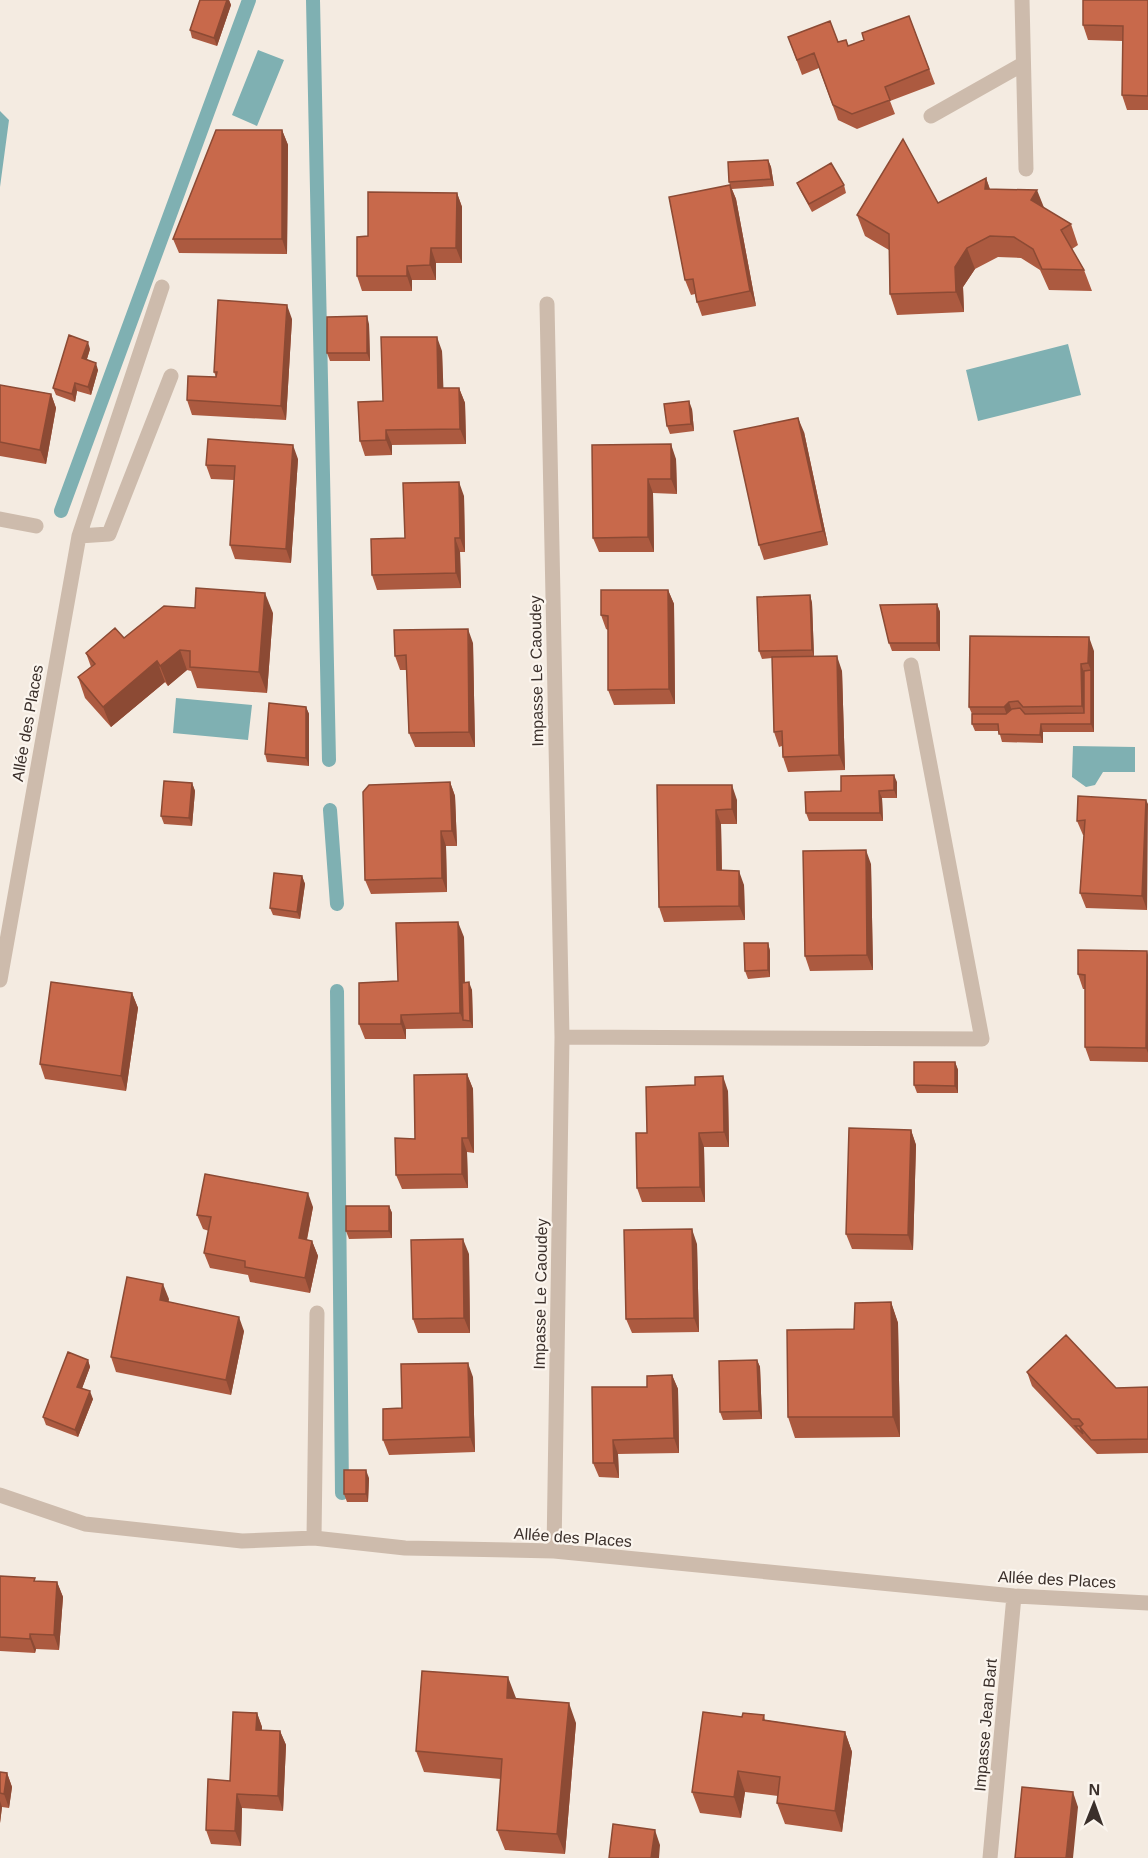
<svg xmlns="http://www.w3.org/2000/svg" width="1148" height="1858" font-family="Helvetica,sans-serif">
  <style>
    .water { fill: #7fb0b2 }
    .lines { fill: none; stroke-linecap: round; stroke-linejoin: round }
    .stream { stroke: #7fb0b2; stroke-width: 14 }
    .minor { stroke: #cdbbac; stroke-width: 15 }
    .wall { fill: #ac5a40 }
    .shaded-wall { fill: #8c4a34 }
    .building { fill: #c8694b; stroke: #8c4a34; stroke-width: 1.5 }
    .labels { text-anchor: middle; stroke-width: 4.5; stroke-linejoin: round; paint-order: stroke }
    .street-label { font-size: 16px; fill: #3b302b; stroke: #fbf5ee }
  </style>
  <rect width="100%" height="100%" fill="#f4ebe1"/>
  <path class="water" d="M258,50L284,60L257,126L232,115Z
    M0,111L9,120L0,187Z
    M1068,344L1081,395L978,421L966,370Z
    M176,698L252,705L248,740L173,733Z
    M1073,746L1135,747V772H1103L1095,785L1086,787L1072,777Z"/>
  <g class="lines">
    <path class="stream" d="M313,0L329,760
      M61,511L249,0
      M330,810L337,904
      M337,991L342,1493"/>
    <path class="minor" d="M1022,0L1026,169
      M931,116L1023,64
      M547,304L562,1037L554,1551
      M0,519L36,526
      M79,536L109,534L171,376
      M0,980L79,536L162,287
      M562,1037L982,1039L911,665
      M0,1495L85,1524L242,1541L314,1538L405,1548L554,1551L1014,1596L1148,1603
      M314,1538L317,1313
      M990,1858L1014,1596"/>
  </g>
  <path class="wall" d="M200,0H229L231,5L217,46L192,38L190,30Z
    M1148,0V110H1127L1122,95L1123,41L1088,40L1083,25Z
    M909,16L935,84L890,101L895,114L857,129L838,120L819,68L802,75L788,37L838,42L848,46L864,40Z
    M282,130L288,145L287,254L179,253L173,239Z
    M768,160L771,167L774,186L732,189L736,199L756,306L702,316L697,302L695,294L691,295L685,280L730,185L729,182Z
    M986,178L990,189L1044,208L1071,224L1078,245L1072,249L1084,270L1092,291L1049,290L1040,270L1021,258L998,257L975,269L963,287L964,312L897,315L890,294L889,250L865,236L857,215L938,203Z
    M797,183L844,185L846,193L812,212L800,190Z
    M457,193L462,207V263H436V280H412V291H362L357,276L368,236Z
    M292,319L286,420L192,415L187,400L216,377L214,372Z
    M369,324L370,361H330L327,353Z
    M90,349L87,359L98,370L91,395L77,391L75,402L56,395L53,388Z
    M442,351L443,388H459L465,403L466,444L392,445V455L365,456L360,441L383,401Z
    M0,385L51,394L56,408L46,464L0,456Z
    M692,409L694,431L670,434L667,426Z
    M804,432L828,545L764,560L759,545Z
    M592,445L676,459L677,494L653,493L654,552H599L593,538Z
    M298,459L291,563L235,559L230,545L234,480L211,479L206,465Z
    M464,496L465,552H460L461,588L377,590L372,575L405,538Z
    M668,590L674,604L675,704L614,705L608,690V630L606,629L601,615Z
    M810,595L812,603L814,657L842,671L845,770L788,772L783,757L782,746L779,747L774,732L772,658L762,659L759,651Z
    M937,604L940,612V651H892L889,643Z
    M273,613L267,693L197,688L191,671L187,670L168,686L165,682L111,727L85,698L78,677L91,667L86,653L124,638Z
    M473,643L475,747H415L409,733L407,670H400L395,656Z
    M1094,651V732H1043V743L1002,742L999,731H975L972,724V714L969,707Z
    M306,707L309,714V766L267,762L265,754Z
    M450,782L455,796L457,846H446L447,892L371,894L365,880Z
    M897,782V798H882L883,821H809L806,813L841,791Z
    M192,783L195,791L192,826L164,824L161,816Z
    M657,785L737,800V824H721L722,870L744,885L745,920L664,922L659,907Z
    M1146,800L1147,910L1086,908L1080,893L1084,835H1083L1077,821Z
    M871,864L873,970L810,971L805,956Z
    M302,876L305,884L300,919L273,915L270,908Z
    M464,937L465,983L472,990L473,1028L406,1029V1039H365L359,1024L398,981Z
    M768,943L770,951V977L748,979L745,971Z
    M1148,955V1062L1090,1061L1085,1047V989H1083L1078,974Z
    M132,993L138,1008L126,1091L45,1079L40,1064Z
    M955,1062L958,1070V1093H917L914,1085Z
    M467,1074L473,1089L474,1153L467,1152L468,1188L402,1189L396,1175L415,1139Z
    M728,1091L729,1147H704L705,1202H642L637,1188L647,1133Z
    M911,1130L916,1145L913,1250L852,1249L846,1234Z
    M389,1206L392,1213V1238L349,1239L346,1231Z
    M313,1207L307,1240L312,1241L318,1256L310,1293L250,1282L248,1275L210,1268L204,1253L209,1231L203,1229L197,1215Z
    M697,1244L699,1332L632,1333L626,1319Z
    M469,1254L470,1333H418L413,1319Z
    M169,1299L168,1302L244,1331L231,1395L116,1372L111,1357Z
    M891,1302L898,1323L900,1437L795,1438L788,1417L854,1329Z
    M88,1360L90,1367L82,1388L93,1399L78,1437L46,1425L43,1417Z
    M757,1360L760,1367L762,1419L723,1420L720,1412Z
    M1027,1372L1116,1388L1148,1387V1453L1097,1454L1032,1386Z
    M672,1375L678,1389L679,1453L618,1454L619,1478L599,1477L593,1463L647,1387Z
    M473,1377L475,1452L389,1455L383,1440L402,1408Z
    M369,1478L368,1502H347L344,1494Z
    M0,1576L36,1581L57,1582L63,1597L59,1650L36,1649L35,1653L0,1651Z
    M516,1698L576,1723L565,1854L505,1850L497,1830L501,1779L424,1772L416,1751Z
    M257,1713L262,1727V1731H280L286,1745L283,1811L242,1808L241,1846L211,1844L206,1830L230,1781Z
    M764,1715L765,1720L845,1732L852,1752L842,1832L785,1824L777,1803L778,1796L745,1792L741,1818L700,1813L692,1792L742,1717Z
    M0,1772L7,1773L12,1787L9,1808L2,1807L0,1823Z"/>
  <path class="shaded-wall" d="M227,0H229L231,5L217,46L214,38Z
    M282,130L288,145L287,254L282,239Z
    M768,160L771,167L774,186L771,179Z
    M986,178L993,199L985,189Z
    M730,185L736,199L756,306L750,291Z
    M1037,190L1045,210L1031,200Z
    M457,193L462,207V263L456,248Z
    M431,248L436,263V280L430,265Z
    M967,248L975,269L963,287L964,312L956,292L955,267Z
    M407,266L412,280V291L407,276Z
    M287,305L292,319L286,420L281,406Z
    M367,316L369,324L370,361L367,353Z
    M437,337L442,351L444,403L438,388Z
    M88,342L90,349L85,365L82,358Z
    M96,363L98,370L91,395L88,387Z
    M75,383L77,391L75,402L72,394Z
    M459,388L465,403L466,444L460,429Z
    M51,394L56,408L46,464L40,450Z
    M689,401L692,409L694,431L691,424Z
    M798,418L804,432L828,545L823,531Z
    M386,430L392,445V455L386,440Z
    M671,444L676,459L677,494L671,479Z
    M293,445L298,459L291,563L286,549Z
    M648,479L653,493L654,552L648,537Z
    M459,482L464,496L465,552L460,538Z
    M455,538L460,552L461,588L456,573Z
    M668,590L674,604L675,704L669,689Z
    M265,593L273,613L267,693L259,672Z
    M810,595L812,603L814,657L812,650Z
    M937,604L940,612V651L937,643Z
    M468,629L473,643L475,747L469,732Z
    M1089,637L1094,651V678L1088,663Z
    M180,650L187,670L168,686L160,666Z
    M837,656L842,671L845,770L839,755Z
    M157,661L165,682L111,727L103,707Z
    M1081,664L1086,678L1087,721L1082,706Z
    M1091,670L1094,678V732L1091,724Z
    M1009,702L1014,717L1009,721L1004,707Z
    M306,707L309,714V766L306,758Z
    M1041,724L1043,732V743L1040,735Z
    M894,775L897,782V798L894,790Z
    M450,782L455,796L457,846L452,831Z
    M192,783L195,791L192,826L189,818Z
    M732,785L737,800V824L732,809Z
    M879,791L882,798L883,821L880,813Z
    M1146,800L1148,804L1147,910L1142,896Z
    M716,810L721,824L722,885L717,870Z
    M441,831L446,846L447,892L442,878Z
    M866,850L871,864L873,970L867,955Z
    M739,871L744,885L745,920L739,906Z
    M302,876L305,884L300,919L297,912Z
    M458,922L464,937L465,1021L463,1020L460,1013Z
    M768,943L770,951V977L768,970Z
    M1147,951L1148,955V1053L1146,1048Z
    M469,982L472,990L473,1028L470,1021Z
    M132,993L138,1008L126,1091L121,1076Z
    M401,1015L406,1029V1039L401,1024Z
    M955,1062L958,1070V1093L955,1086Z
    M467,1074L473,1089L474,1153L468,1138Z
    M723,1076L728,1091L729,1147L724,1132Z
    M911,1130L916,1145L913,1250L908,1235Z
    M699,1133L704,1147L705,1202L700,1187Z
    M462,1138L467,1152L468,1188L462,1174Z
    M308,1193L313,1207L304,1253L299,1238Z
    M389,1206L392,1213V1238L389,1231Z
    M692,1229L697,1244L699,1332L694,1318Z
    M463,1239L469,1254L470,1333L464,1318Z
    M312,1241L318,1256L310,1293L305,1278Z
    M163,1284L169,1299L166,1315L160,1300Z
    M891,1302L898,1323L900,1437L893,1417Z
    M239,1317L244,1331L231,1395L226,1380Z
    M88,1360L90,1367L80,1394L77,1387Z
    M757,1360L760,1367L762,1419L759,1411Z
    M468,1363L473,1377L475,1452L470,1437Z
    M672,1375L678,1389L679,1453L674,1438Z
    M90,1391L93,1399L78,1437L75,1430Z
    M613,1440L618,1454L619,1478L614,1463Z
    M366,1470L369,1478L368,1502L366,1494Z
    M57,1582L63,1597L59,1650L54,1635Z
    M30,1634L36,1649L35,1653L30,1639Z
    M508,1677L516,1698H507Z
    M569,1703L576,1723L565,1854L557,1834Z
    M257,1713L262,1727L261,1745L256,1730Z
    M280,1731L286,1745L283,1811L278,1796Z
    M845,1732L852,1752L842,1832L835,1811Z
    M738,1771L745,1792L741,1818L734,1797Z
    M7,1773L12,1787L9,1808L4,1794Z
    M1073,1792L1078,1807L1073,1858H1066Z
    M237,1794L242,1808L241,1846L235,1831Z
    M0,1801L2,1807L0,1823Z
    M655,1830L660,1845L659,1858H651Z"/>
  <path class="building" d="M200,0H227L214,38L190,30Z
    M1083,0H1148V96L1122,95L1123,26L1083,25Z
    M909,16L929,69L885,87L890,100L852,114L833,105L814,53L797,60L788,37L830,21L838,42L846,40L848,46L864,40L862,33Z
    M216,130H282V239H173Z
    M903,139L938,203L986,178L985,189L1037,190L1031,200L1071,224L1061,230L1084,270L1042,269L1033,249L1014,237L990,236L967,248L955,267L956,292L890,294L889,234L857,215Z
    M768,160L771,179L729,182L728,162Z
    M831,163L844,185L809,204L797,183Z
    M730,185L750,291L697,302L693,279L685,280L669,197Z
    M368,192L457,193L456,248H431L430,265L407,266V276H357V237L368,236Z
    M218,300L287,305L281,406L187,400L188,376L216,377L217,372H214Z
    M367,316V353H327V317Z
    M69,335L88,342L82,358L96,363L88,387L75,383L72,394L53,388Z
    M381,337H437L438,388H459L460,429L386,430V440L360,441L358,402L383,401Z
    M0,385L51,394L40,450L0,442Z
    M689,401L691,424L667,426L664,404Z
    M798,418L823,531L759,545L734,431Z
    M208,439L293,445L286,549L230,545L235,466L206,465Z
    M671,444V479H648V537L593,538L592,445Z
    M459,482L460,538H455L456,573L372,575L371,539L405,538L403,483Z
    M196,588L265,593L259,672L190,667V651L180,650L160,666L157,661L103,707L78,677L95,664L86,653L115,628L124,638L164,606L195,608Z
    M601,590H668L669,689L608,690V616L601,615Z
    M810,595L812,650L759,651L757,597Z
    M937,604V643H889L880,605Z
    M468,629L469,732L409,733L406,655L395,656L394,630Z
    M970,636L1089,637L1088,663L1081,664L1082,706L1023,707L1018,701L1009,702L1004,707H969Z
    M837,656L839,755L783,757L782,731L774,732L772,657Z
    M1091,670V724H1041L1040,735L999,734L998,724H972V714H1006L1012,709L1020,708L1025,714L1084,713V671Z
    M269,703L306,707V758L265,754Z
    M894,775V790L879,791L880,813H806L805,792L841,791V776Z
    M164,781L192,783L189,818L161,816Z
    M450,782L452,831H441L442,878L365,880L363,792L369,785Z
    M657,785H732V809L716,810L717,870L739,871V906L659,907Z
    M1078,796L1146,800L1142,896L1080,893L1085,820L1077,821Z
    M866,850L867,955L805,956L803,851Z
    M274,873L302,876L297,912L270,908Z
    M458,922L460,1013L401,1015V1024H359V983L398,981L396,923Z
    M744,943H768V970L745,971Z
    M1078,950L1147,951L1146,1048L1085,1047V975L1078,974Z
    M51,982L132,993L121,1076L40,1064Z
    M469,982L470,1021L463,1020L462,983Z
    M914,1062H955V1086L914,1085Z
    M467,1074L468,1138H462V1174L396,1175L395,1138L415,1139L414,1075Z
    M723,1076L724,1132L699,1133L700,1187L637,1188L636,1133H647L646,1087L695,1085V1077Z
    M849,1128L911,1130L908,1235L846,1234Z
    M205,1174L308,1193L299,1238L312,1241L305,1278L245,1267V1261L204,1253L211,1217L197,1215Z
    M346,1206H389V1231H346Z
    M692,1229L694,1318L626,1319L624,1230Z
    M463,1239L464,1318L413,1319L411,1240Z
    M127,1277L163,1284L160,1300L239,1317L226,1380L111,1357Z
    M891,1302L893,1417H788L787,1330L854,1329L855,1303Z
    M1066,1335L1116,1388L1148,1387V1439L1091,1440L1080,1427L1083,1424L1079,1419H1072L1027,1372Z
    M68,1352L88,1360L77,1387L90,1391L75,1430L43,1417Z
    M757,1360L759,1411L720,1412L719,1361Z
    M468,1363L470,1437L383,1440V1409L402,1408L401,1364Z
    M672,1375L674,1438L613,1440L614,1463H593L592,1387H647V1376Z
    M1075,1426H1081L1080,1427L1083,1434Z
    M344,1470H366V1494H344Z
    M0,1576L35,1578L34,1581L57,1582L54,1635L30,1634V1639L0,1637Z
    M422,1671L508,1677L507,1698L569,1703L557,1834L497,1830L502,1759L416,1751Z
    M233,1712L257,1713L256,1730L280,1731L278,1796L237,1794L235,1831L206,1830L208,1779L230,1781Z
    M703,1712L742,1717L743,1713L764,1715L763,1720L845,1732L835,1811L777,1803L780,1777L738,1771L734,1797L692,1792Z
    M0,1772L7,1773L4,1794L0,1793Z
    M1022,1787L1073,1792L1066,1858H1015Z
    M613,1824L655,1830L651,1858H609Z"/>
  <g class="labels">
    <g class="street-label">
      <text transform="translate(536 671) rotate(-91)" y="6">Impasse Le Caoudey</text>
      <text transform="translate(27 723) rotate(-80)" y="6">Allée des Places</text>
      <text transform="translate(540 1294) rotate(-89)" y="6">Impasse Le Caoudey</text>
      <text transform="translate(573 1537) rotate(4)" y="6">Allée des Places</text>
      <text transform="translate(1057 1579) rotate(3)" y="6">Allée des Places</text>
      <text transform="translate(985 1725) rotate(-85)" y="6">Impasse Jean Bart</text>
    </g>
  </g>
  <g transform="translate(1094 1804) rotate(1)" stroke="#fbf5ee" stroke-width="4.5" paint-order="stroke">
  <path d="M0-4.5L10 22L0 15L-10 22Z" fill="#3b302b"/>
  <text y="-9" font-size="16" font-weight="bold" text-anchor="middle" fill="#3b302b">N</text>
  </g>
</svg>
